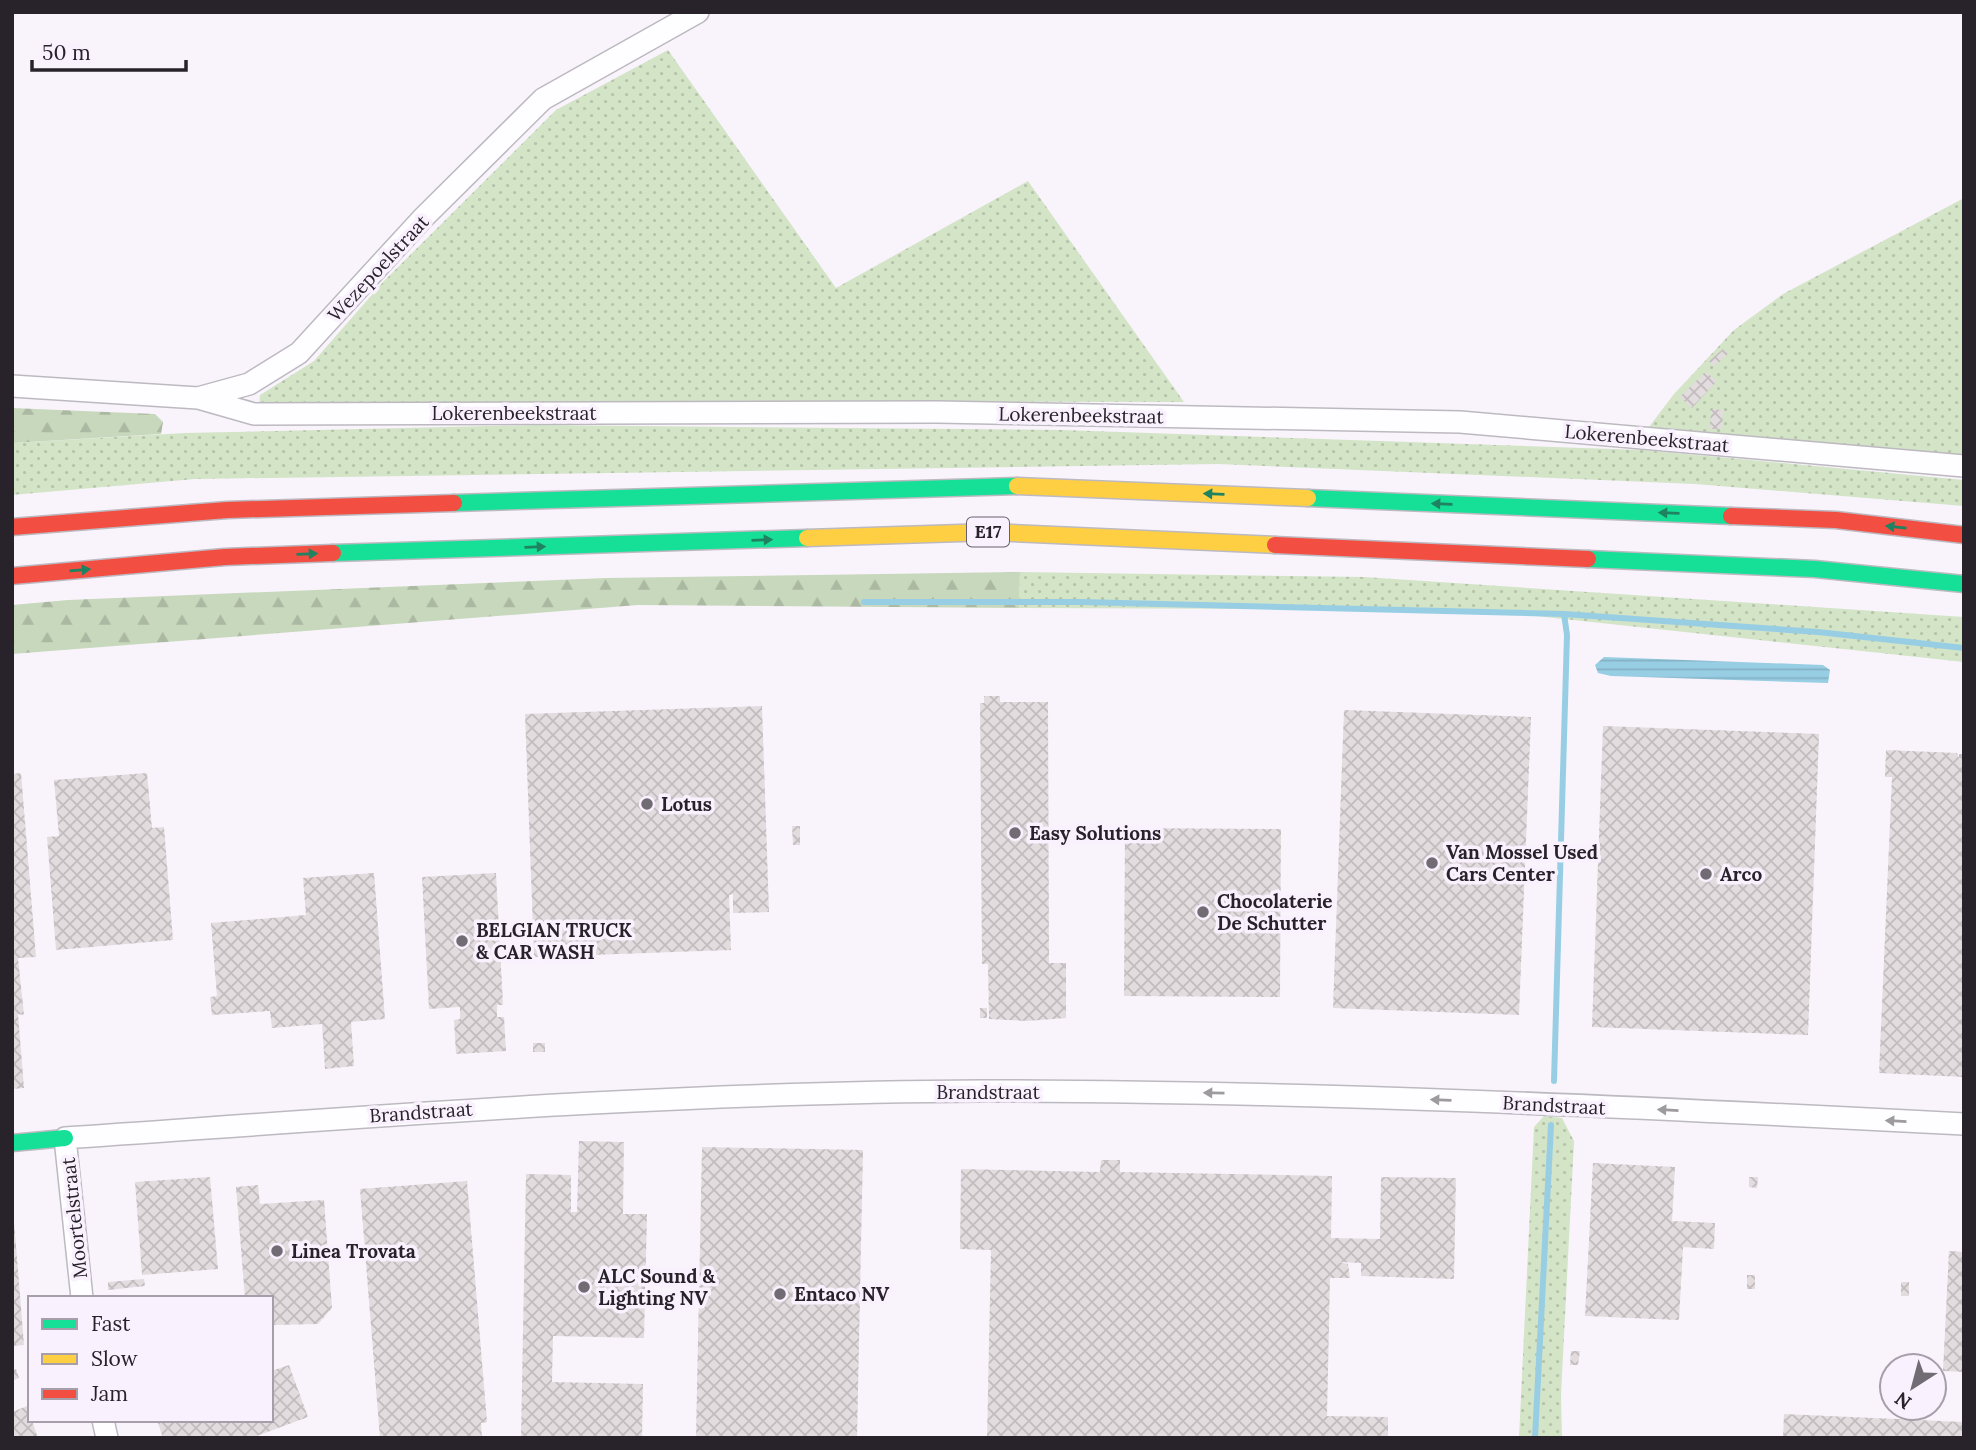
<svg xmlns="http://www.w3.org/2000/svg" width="1976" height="1450" font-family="Lora,serif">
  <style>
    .green { fill: url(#green-dots) }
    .forest { fill: url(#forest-firs) }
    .water { fill: url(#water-rules) }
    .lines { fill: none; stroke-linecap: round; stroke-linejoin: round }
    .stream { stroke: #98cee4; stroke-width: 6 }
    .building { fill: url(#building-cross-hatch) }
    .street-casing { stroke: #bdb9c0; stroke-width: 24 }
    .fast-casing { stroke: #bdb9c0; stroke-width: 19 }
    .slow-casing { stroke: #bdb9c0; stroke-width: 19 }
    .jam-casing { stroke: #bdb9c0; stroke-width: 19 }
    .street { stroke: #fefdff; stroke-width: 21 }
    .fast { stroke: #16e098; stroke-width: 16 }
    .slow { stroke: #ffcf43; stroke-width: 16 }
    .jam { stroke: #f24e42; stroke-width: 16 }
    .oneway { fill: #1f8261 }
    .oneway2 { fill: #9e9b9f }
    .poi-dot { fill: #716c74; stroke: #faf1ff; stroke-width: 2.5 }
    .labels { text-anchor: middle; stroke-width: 7; stroke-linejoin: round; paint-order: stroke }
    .shield { fill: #faf1ff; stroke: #67616a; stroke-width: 2 }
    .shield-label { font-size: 18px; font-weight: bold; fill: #28232a }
    .street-label { font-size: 19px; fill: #28232a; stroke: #faf1ff }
    .poi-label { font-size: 19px; font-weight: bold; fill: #28232a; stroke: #faf1ff; text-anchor: start }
  </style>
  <defs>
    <pattern id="green-dots" width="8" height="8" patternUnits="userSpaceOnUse" patternTransform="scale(1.75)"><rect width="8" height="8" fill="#d3e4c7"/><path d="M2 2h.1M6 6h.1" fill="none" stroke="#b5c3ab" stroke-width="1.8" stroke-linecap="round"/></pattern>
    <pattern id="forest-firs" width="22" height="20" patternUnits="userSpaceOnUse" patternTransform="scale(1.75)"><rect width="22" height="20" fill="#c8d8bc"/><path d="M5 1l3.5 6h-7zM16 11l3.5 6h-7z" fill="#acb9a2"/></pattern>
    <pattern id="water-rules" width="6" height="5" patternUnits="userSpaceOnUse" patternTransform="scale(1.75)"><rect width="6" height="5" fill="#98cee4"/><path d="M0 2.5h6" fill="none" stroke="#83b1c4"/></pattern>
    <pattern id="building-cross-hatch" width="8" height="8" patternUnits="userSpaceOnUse" patternTransform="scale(1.75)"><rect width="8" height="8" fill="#e3dcde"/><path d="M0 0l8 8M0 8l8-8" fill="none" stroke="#c3bcbf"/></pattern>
  </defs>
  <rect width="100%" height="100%" fill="#f9f4fc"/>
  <path class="green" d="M668,50L836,288L1028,181L1184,402L605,401L266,408L259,405L260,395L314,361L384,281L556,110Z
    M1964,198V456L1649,427L1674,394L1734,330L1783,294Z
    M537,425L1062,430L1643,450L1964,480V506L1695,484L1218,464L195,479L12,495V443L185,433Z
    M1020,572L1364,577L1964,617V662L1480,610L1019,608Z
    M1544,1116L1562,1118L1574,1141L1561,1395L1562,1438H1519L1534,1127Z"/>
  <path class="forest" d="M12,408L155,414L163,422L161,434L12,443Z
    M1020,572L1019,608L638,605L12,654V605L68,600L606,578Z"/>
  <path class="water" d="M1604,657L1823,665L1830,670L1828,683L1611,676L1598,673L1595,665Z"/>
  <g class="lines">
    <path class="stream" d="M864,602H1081L1564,614
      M1554,1081L1567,635L1564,614L1818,632L1964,648
      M1535,1438L1551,1125"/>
  </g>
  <path class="building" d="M1723,349L1728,354L1713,366L1709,361Z
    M1706,372L1717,381L1692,408L1680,397Z
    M1711,409L1723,410L1722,429H1710Z
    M984,696H1000V702H1048L1049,963H1066V1018L1027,1021L989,1019L988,964H982L980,703H984Z
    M762,706L769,912L733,913V894L729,895L731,950L534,957L525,714Z
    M1344,710L1531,717L1519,1015L1333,1008Z
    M1603,726L1819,734L1808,1035L1592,1027Z
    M1886,750L1957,753L1959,758V754H1964V1077L1879,1073L1892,777H1885Z
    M21,773L36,957L18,958L24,1015L18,1014L24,1088L12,1089V774Z
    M147,773L152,828L164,827L173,940L56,950L47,837L59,836L54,780Z
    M792,826H800V845H793Z
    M1125,828L1281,829L1280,997L1124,996Z
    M374,873L385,1019L351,1022L354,1066L325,1069L322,1024L272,1028L270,1011L212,1015L210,997L217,996L211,923L306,915L303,878Z
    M496,873L503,1005H497V1017H504L506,1051L456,1054L454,1020L460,1019V1007L429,1009L422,877Z
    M980,1008H987V1018H980Z
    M533,1043H545V1052H533Z
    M579,1141L624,1142L623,1214H647L644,1338L553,1336L552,1382L643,1384L642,1438H521L526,1174L571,1175V1212H577Z
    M702,1147L863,1150L857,1438H696Z
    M1101,1160H1120V1172L1332,1176L1331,1238L1380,1239L1381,1177L1456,1178L1454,1279L1361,1276V1263L1339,1262L1348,1264L1350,1278H1330L1327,1416L1388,1417V1438H987L991,1250L960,1249L961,1169L1100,1172Z
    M1593,1163L1675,1167L1672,1221L1715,1223L1714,1249L1683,1247L1679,1320L1585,1316Z
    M210,1177L218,1269L142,1275L135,1182Z
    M1749,1177H1758L1757,1188L1749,1187Z
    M467,1181L487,1422L481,1423L482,1438H380L360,1189Z
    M258,1185L260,1204L324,1200L332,1308L318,1324L271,1325V1298H245L236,1187Z
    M14,1221L24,1345L12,1346V1222Z
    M1949,1251L1964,1252V1372L1943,1371Z
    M1747,1275H1755V1289H1747Z
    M144,1279L145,1286L108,1290V1282Z
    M1901,1282H1909V1296H1901Z
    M1571,1351H1580L1578,1365H1570Z
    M289,1365L308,1417L251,1438H163L157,1420H271V1371Z
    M16,1369L19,1378L12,1381V1370Z
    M27,1406L38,1438H12V1412Z
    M1784,1414L1964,1422V1438H1783Z"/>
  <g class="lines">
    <g class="street-casing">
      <path id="street" d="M12,386L198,398L249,384L299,353L422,219L543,99L698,12
        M198,398L254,414L937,412L1460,422L1964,466
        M82,1298L65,1138C370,1117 675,1092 981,1091C1309,1091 1636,1107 1964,1124
        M103,1420L107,1438"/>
    </g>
    <g class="fast-casing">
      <path id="fast" d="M1308,498L1731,516
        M454,503L1017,486
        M333,553L807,538
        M1588,559L1815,569L1964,584
        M12,1143L65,1138"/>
    </g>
    <g class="slow-casing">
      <path id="slow" d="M1017,486L1308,498
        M807,538L991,532L1275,545"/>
    </g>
    <g class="jam-casing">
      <path id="jam" d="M1731,516L1836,520L1964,535
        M12,527L227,510L454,503
        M1275,545L1588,559
        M12,576L225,557L333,553"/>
    </g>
    <use href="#street" class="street"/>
    <use href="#fast" class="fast"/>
    <use href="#slow" class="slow"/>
    <use href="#jam" class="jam"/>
  </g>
  <defs><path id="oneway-solid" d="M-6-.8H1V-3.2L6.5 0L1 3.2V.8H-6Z" transform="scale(1.75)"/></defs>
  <g class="oneway">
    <use href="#oneway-solid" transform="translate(1214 494) rotate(-178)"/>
    <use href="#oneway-solid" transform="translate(1442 504) rotate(-178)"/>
    <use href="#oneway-solid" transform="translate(1669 513) rotate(-178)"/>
    <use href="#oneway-solid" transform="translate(1896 527) rotate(-174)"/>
    <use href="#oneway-solid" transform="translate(762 540) rotate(-2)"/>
    <use href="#oneway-solid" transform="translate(535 547) rotate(-2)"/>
    <use href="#oneway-solid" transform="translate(307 554) rotate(-2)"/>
    <use href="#oneway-solid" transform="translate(80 570) rotate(-5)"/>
  </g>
  <g class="oneway2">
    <use href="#oneway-solid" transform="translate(1214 1093) rotate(-179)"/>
    <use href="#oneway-solid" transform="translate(1441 1100) rotate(-178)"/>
    <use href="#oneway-solid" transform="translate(1668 1110) rotate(-177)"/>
    <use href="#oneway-solid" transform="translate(1896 1121) rotate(-177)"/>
  </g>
  <g class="poi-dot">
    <circle cx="647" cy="804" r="7"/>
    <circle cx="1015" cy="833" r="7"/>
    <circle cx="1432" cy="863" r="7"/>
    <circle cx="1706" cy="874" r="7"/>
    <circle cx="1203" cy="912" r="7"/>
    <circle cx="462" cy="941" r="7"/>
    <circle cx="277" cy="1251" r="7"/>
    <circle cx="584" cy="1287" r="7"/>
    <circle cx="780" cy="1294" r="7"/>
  </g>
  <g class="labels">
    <rect class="shield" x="967" y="517.5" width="42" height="29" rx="5"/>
    <g class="shield-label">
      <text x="988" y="538">E17</text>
    </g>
    <g class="street-label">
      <text transform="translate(378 268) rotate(-47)" y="7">Wezepoelstraat</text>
      <text x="514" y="420">Lokerenbeekstraat</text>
      <text transform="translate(1081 415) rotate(1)" y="7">Lokerenbeekstraat</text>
      <text transform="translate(1647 438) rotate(5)" y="7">Lokerenbeekstraat</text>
      <text x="988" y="1099">Brandstraat</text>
      <text transform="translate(1554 1105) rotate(3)" y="7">Brandstraat</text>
      <text transform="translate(421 1112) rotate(-4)" y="7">Brandstraat</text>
      <text transform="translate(74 1218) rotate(-96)" y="7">Moortelstraat</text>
    </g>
    <g class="poi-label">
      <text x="661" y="811">Lotus</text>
      <text x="1029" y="840">Easy Solutions</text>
      <text x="1446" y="859">Van Mossel Used<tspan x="1446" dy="22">Cars Center</tspan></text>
      <text x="1720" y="881">Arco</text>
      <text x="1217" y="908">Chocolaterie<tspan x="1217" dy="22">De Schutter</tspan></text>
      <text x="476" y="937">BELGIAN TRUCK<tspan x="476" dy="22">&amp; CAR WASH</tspan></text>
      <text x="291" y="1258">Linea Trovata</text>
      <text x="598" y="1283">ALC Sound &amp;<tspan x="598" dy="22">Lighting NV</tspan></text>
      <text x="794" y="1301">Entaco NV</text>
    </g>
  </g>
  <rect width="1976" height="1450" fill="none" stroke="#28232a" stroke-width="28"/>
  <rect x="28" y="1296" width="245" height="126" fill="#faf1ff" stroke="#a69faa" stroke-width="2"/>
  <rect x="42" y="1319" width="35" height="10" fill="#16e098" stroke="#a69faa" stroke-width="2"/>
  <text x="91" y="1331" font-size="21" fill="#28232a">Fast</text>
  <rect x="42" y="1354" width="35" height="10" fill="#ffcf43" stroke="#a69faa" stroke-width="2"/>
  <text x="91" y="1366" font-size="21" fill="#28232a">Slow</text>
  <rect x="42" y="1389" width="35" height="10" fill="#f24e42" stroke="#a69faa" stroke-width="2"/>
  <text x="91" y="1401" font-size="21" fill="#28232a">Jam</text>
  <g transform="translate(1913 1387) rotate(216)"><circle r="33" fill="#faf1ff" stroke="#a69faa" stroke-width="2"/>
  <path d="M0-5L12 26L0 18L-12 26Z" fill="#716c74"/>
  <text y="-10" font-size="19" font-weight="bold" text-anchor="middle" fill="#28232a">N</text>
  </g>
  <path d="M32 60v10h154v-10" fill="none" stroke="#28232a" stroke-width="3.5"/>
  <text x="42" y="60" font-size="21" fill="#28232a" stroke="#faf1ff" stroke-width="5" paint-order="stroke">50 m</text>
</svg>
